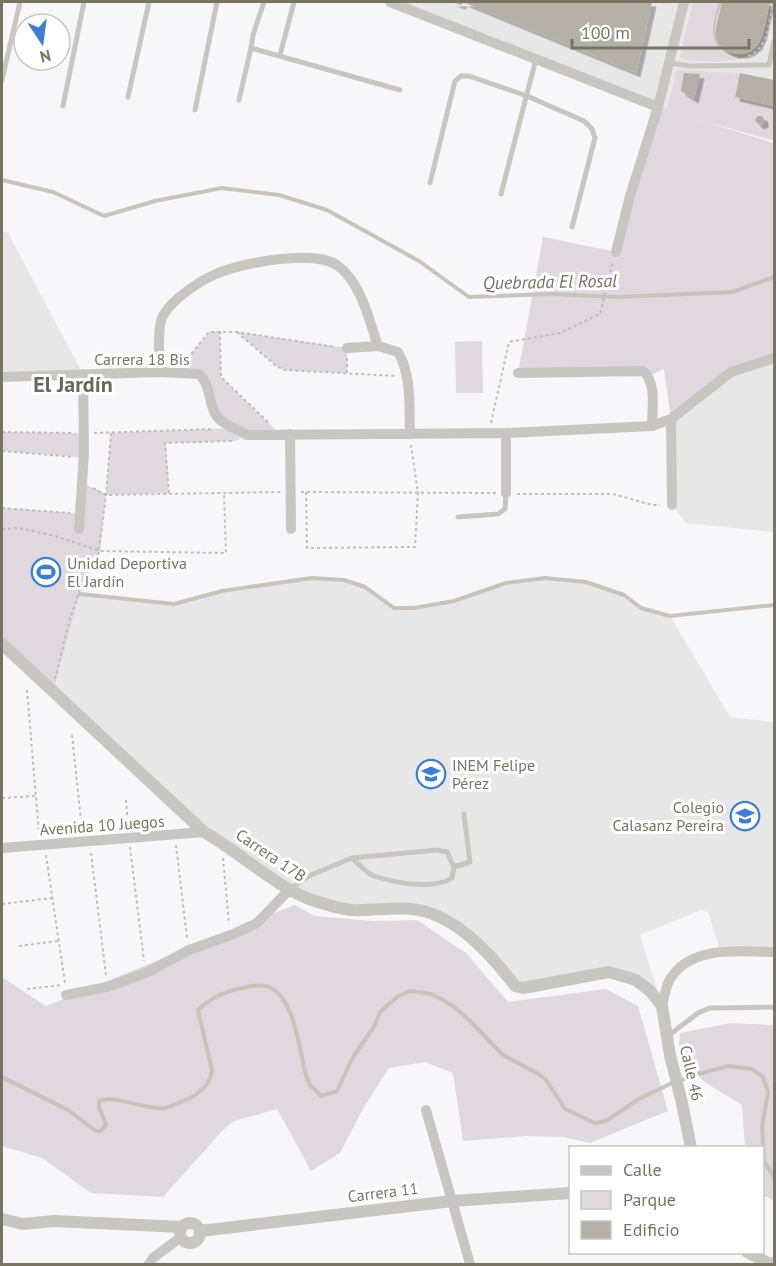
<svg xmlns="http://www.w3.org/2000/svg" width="776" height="1266" font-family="'PT Sans',sans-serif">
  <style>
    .built { fill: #e8e7e7 }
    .green { fill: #dfd8df }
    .water { fill: #c9c3ba }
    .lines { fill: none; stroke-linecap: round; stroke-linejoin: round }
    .stream { stroke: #c9c3ba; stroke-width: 4 }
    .building { fill: #b4b0a5; filter: url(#shadow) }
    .path { stroke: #bfbdb9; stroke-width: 2; stroke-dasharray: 3 3; stroke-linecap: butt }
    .service { stroke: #c8c6c0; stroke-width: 5 }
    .minor { stroke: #c8c6c0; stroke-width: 10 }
    .tertiary { stroke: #c8c6c0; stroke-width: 12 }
    .labels { text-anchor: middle; stroke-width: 6; stroke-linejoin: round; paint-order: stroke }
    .street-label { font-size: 16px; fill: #797461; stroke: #fff }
    .poi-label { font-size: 16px; fill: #797461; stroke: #fff; text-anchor: start }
    .water-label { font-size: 18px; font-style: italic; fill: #797061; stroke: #fff }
    .district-label { font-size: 22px; font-weight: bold; fill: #6b6658; stroke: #fff }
  </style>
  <defs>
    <filter id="shadow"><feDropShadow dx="4.5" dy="4.5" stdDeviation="0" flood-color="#0004"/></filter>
  </defs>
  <rect width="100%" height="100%" fill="#f7f7f9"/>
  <path class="built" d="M390,2H774V141L658,107Z
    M2,230L8,233L83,374L2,377Z
    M774,358V532L686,523L672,505L671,419L731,372Z
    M312,578L344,580L365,587L394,607L414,608L454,601L506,583L545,578L586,582L624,595L641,608L670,616L730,717L774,722V952L720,951L708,912L701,910L640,935L662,1006L617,973L523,988L439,916L350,910L312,900L221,841L53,693L80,594L174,604L222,591Z"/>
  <path class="green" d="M693,2H719C713,28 705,57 743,58C732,62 689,64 680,57Z
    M677,70L740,73L735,97L774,106V141L694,118L774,143V357L737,370L671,419L664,369L649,376L518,373L543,237L616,252L658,107L667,109Z
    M220,331L221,377L280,434L247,435L235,441L166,443L169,493L106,495L100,551L80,594L53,693L2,644V508L75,513L78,481L106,494L111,433L234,428L222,423L207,381L177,372L209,332Z
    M237,332L347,348V373L284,370L275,365Z
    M482,341L483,393H456L455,342Z
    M2,432L81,433L79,457L2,451Z
    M294,905L315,916L372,921L417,920L466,953L508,1002L606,989L638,1006L668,1111L590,1143L564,1137L526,1136L463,1141L453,1073L425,1062L389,1068L364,1107L340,1153L311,1171L277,1109L234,1121L223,1130L163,1197L91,1193L42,1158L2,1146V977L46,1006Z
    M730,1023L774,1025V1201L763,1195L762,1148L745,1147L742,1105L706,1083L678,1057L680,1033Z"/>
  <path class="water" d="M719,2H722C719,12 714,24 716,34C719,55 748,61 759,43C766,31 767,14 770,2H773C770,15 769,35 761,47C749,65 719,59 714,38C711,27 716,13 719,2Z"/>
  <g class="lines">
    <path class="stream" d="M2,180L53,192L104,216L155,201L222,188L279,195L327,210L419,261L469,297L552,294L617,297L732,292L774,277
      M80,594L174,604L222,591L312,578L344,580L365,587L394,608H414L454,601L506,583L545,578L586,582L624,595L641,608L670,616L774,605
      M2,1077L68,1110L96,1131H101L106,1125L99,1107V1101C115,1094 144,1110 164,1108C172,1107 182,1101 190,1098C202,1092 210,1084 212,1070L198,1010C210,998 226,991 243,988C249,986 259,985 266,986C294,992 300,1053 306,1076L310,1085L321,1096L337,1091L353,1057L375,1025L380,1012L397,997L410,991L432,994L453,1006L470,1021L503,1055L537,1073L546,1080L565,1109L595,1123L606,1121L639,1099L670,1084L698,1074L728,1066L752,1069L763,1077L768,1092L762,1126L764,1161L774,1177"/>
  </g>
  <path class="building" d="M452,2H652L636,73L463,2L461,5Z
    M722,2H770L762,36L758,45L751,51L743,54H734L726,50L719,44L716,36V27Z
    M684,73L700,74L694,99L681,91Z
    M740,73L774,80V106L735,97Z
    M758,116H762L764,119V123L760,125L757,123L755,120Z"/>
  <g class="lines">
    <path class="path" d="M748,56C768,49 769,20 773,2
      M220,331L221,377L270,424
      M237,332L275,365L284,370L397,376
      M347,358V373
      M184,363L209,332H237L336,347
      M491,423L509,342L560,333L600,314L613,261
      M2,432L74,433
      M94,433L212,429
      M2,451L73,457
      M93,488L106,495L281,492
      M301,492L497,493
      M306,492L307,548L415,547L418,493L411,445
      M169,493L165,443L232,441
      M517,494H613L652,505H660
      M2,508L70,513
      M2,529L19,528L55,536L100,551L226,553L224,494
      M55,679L69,622L80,589L98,557L106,495L111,433
      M27,690L39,833
      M72,735L82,830
      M2,798L35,796
      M126,800L128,827
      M176,845L187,938
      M130,847L144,961
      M91,853L106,975
      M46,855L65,983
      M223,858L229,924
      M2,904L52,898
      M19,946L58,941
      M27,989L62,985"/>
    <path class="service" d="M264,2L253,35L251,48L400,90
      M280,55L294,2
      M669,63L690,66L769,65L774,41
      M2,80L20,2
      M128,97L149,2
      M239,100L251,48
      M63,106L84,2
      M195,110L217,2
      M430,183L455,81L461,76H469L527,96L584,121L592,129L595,138L572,227
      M501,194L536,59
      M458,517L498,514L505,509L506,493
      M454,867L470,862L464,814
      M291,888L311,875L352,858L437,850L447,852L454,867L452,878C433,890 395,883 374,876C366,873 358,863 352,858
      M668,1036L698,1013L710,1008L774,1007"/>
    <path class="minor" d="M390,2L658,107
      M616,252L630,196L658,107L684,2
      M347,348L378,346L398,352C412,376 409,407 410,434
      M159,372C160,358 157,335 161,321C166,303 199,281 216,274C241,263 313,249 337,265C361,282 369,320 378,346
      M518,373L643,371C657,383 652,409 652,426
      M2,377L159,372L199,374C213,388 207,405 218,418C225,426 238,429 247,435L506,433L652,426L671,419L731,372L774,358
      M671,419L672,505
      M290,434L291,529
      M506,493V433
      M79,529L84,452L83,374
      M2,848L204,832
      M66,995L107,987L146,973L189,950L231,935L257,923L290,889
      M662,1006C664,997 666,986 670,979C692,944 740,952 774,952
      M426,1110L470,1264
      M149,1264L153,1258L181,1237"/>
    <path class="tertiary" d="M2,644L204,832C238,851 277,888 312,900C324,904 340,909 352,910C372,911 392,907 412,909C454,913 491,954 515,986L523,988L609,972L636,980L650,991L662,1006L670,1055L682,1103L691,1148
      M2,1219L23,1224L54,1221L182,1227
      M180 1233a10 10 0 1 1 20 0a10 10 0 1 1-20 0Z
      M200,1231L452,1201L570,1193
      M747,1252L766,1262L774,1264"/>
  </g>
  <defs>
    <g id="stadium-ring" transform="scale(1.5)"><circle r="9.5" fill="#fff" stroke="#3a7fd5" stroke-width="1.5"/><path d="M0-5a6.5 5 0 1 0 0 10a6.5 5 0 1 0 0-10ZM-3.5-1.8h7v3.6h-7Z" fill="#3a7fd5"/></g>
    <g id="school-ring" transform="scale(1.5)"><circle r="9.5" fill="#fff" stroke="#3a7fd5" stroke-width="1.5"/><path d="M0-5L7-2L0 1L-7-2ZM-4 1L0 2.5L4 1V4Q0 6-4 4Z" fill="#3a7fd5"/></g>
  </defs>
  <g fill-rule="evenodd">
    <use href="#stadium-ring" x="46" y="572"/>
    <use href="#school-ring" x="431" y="774"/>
    <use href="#school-ring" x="745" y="816"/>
  </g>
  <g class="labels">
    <g class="street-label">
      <text x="142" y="365">Carrera 18 Bis</text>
      <text transform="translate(102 825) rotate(-4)" y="6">Avenida 10 Juegos</text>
      <text transform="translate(271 855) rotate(34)" y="6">Carrera 17B</text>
      <text transform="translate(692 1073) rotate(77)" y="6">Calle 46</text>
      <text transform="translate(383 1192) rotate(-7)" y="6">Carrera 11</text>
    </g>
    <g class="poi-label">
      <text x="67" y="569">Unidad Deportiva<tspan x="67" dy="18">El Jardín</tspan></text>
      <text x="452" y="771">INEM Felipe<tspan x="452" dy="18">Pérez</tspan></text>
      <text x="724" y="813" text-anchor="end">Colegio<tspan x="724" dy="18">Calasanz Pereira</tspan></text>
    </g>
    <g class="water-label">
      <text transform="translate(550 282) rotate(-1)" y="6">Quebrada El Rosal</text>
    </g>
    <g class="district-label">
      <text x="73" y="392">El Jardín</text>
    </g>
  </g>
  <rect width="776" height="1266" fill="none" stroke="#797461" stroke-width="6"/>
  <rect x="569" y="1146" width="195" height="108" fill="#ffffff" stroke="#c9c7c0" stroke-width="1.5"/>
  <rect x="581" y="1166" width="30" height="9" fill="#c8c6c0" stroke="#c9c7c0" stroke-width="1.5"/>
  <text x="623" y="1176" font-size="18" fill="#797461">Calle</text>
  <rect x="581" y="1191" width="30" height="18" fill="#dfd8df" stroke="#c9c7c0" stroke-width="1.5"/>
  <text x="623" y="1206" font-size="18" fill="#797461">Parque</text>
  <rect x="581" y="1221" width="30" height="18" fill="#b4b0a5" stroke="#c9c7c0" stroke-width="1.5"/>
  <text x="623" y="1236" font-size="18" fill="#797461">Edificio</text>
  <g transform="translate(42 42) rotate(167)"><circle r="28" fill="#ffffff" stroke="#c9c7c0" stroke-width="1.5"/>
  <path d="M0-4.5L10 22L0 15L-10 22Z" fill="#3a7fd5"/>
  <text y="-9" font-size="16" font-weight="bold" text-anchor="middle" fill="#797461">N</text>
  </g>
  <path d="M572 39v9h177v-9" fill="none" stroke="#797461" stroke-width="3"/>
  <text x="581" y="39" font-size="18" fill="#797461" stroke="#ffffff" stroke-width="4.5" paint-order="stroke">100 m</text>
</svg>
